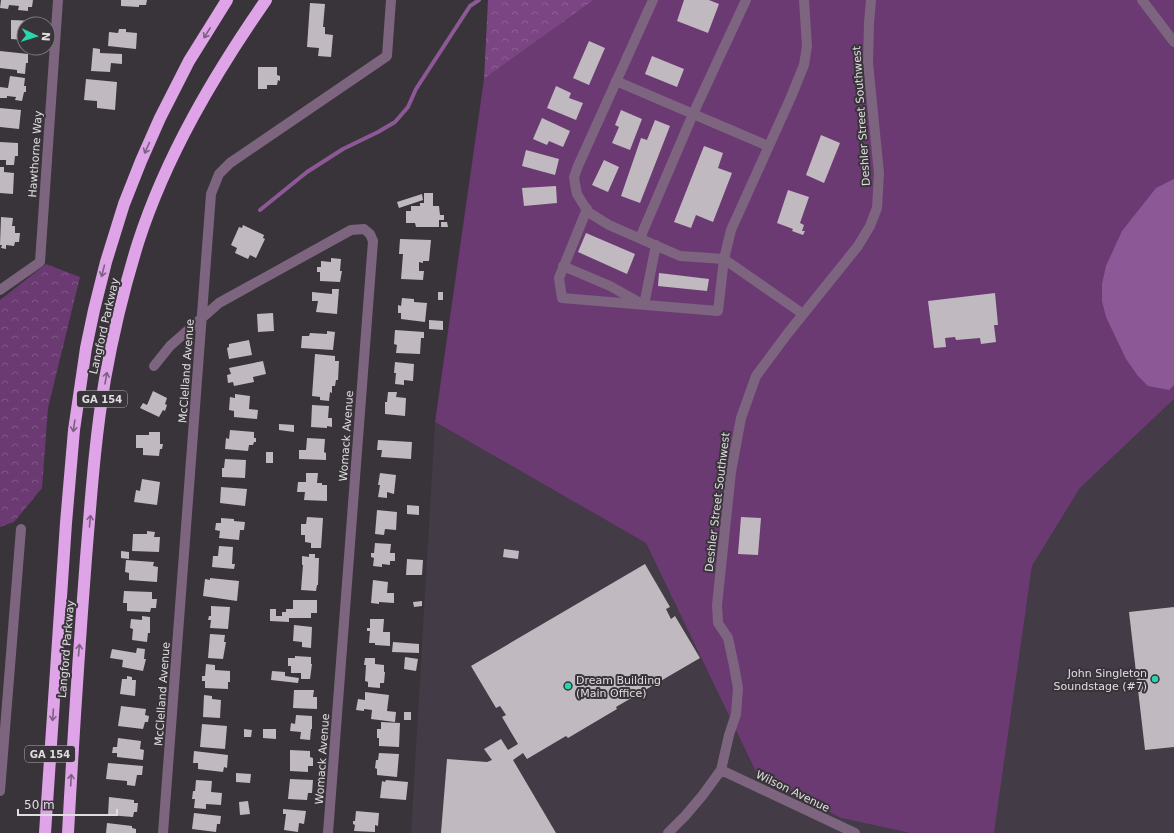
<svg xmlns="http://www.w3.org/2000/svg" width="1174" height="833" font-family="'DejaVu Sans',sans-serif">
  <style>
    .built { fill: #433b45 }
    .grass { fill: #6b3a73 }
    .forest { fill: url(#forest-crowns) }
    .park { fill: url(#park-crowns) }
    .water { fill: #8d5896 }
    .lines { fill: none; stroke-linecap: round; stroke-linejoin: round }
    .stream { stroke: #8d5896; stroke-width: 4 }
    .building { fill: #c0bac0 }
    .street { stroke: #7d6580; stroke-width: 10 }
    .highway { stroke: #dea4e7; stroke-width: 12 }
    .oneway { stroke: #7a617f }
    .poi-dot { fill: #28d5ad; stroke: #383439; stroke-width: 1.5 }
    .labels { text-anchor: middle; stroke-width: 4; stroke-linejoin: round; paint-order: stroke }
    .shield { fill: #383439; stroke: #aeaaae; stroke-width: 1 }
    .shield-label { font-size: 10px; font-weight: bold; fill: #e0dde0 }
    .street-label { font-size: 11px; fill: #e0dde0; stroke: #383439 }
    .poi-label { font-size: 11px; fill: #e0dde0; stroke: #383439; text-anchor: end }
  </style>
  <defs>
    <pattern id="forest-crowns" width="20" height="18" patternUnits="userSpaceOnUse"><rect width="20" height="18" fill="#7a4582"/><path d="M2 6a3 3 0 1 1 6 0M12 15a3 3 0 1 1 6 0" fill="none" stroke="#8d5f93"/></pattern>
    <pattern id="park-crowns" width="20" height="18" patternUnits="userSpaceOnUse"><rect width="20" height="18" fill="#6b3a73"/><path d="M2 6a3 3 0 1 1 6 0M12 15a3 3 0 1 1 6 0" fill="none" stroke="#805687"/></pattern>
  </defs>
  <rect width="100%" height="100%" fill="#383439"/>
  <path class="built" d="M1174,399V833H994L1032,566L1080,488Z
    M435,422L646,543L757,774L841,818L910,833H411Z"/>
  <path class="grass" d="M594,0H1174V399L1080,488L1032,566L994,833H910L841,818L757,774L646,543L435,422L484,79Z"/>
  <path class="forest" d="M488,0H594L484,79Z"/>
  <path class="park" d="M46,264L80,277L48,408L42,488L14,522L0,527V300Z"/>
  <path class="water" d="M1174,179V385L1169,390L1148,386L1138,376L1126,359L1106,317L1102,301V284L1106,266L1122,231L1156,188Z"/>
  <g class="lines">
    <path class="stream" d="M260,210L307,172L343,149L378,132L395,122L408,107L416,89L470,6L479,0"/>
  </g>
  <path class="building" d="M1,0H33L32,7H28V11L18,10L19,6L9,5L8,9L0,8Z
    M121,0H147L146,5H139V7L121,6Z
    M684,0H709L719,4L708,33L677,21Z
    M310,3L325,4L323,27H325V34L333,35L331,57L318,56L319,48L307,47Z
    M11,20L36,21V24H24V40L11,39Z
    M119,29H126V32L137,33L136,49L108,46L109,32L118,33Z
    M589,41L605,48L589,85L573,78Z
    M93,48L100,49V53L122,54V64L111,63L110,72L91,71Z
    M0,51L28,54V63H26L25,74L17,73V70L0,68Z
    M652,56L684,69L677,87L645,74Z
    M258,67H277V75L280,76V81L278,80L277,85H267V89H258Z
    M10,76L25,78L24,86H26V92H24L22,101L15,100L16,97L7,96V98H0V87L8,88Z
    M86,79L117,82L115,110L97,108V101L84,100Z
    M556,86L571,93L569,98L583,103L576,120L547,108Z
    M0,108L21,110L19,129L0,127Z
    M621,110L642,119L630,150L612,143L619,127L615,125Z
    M542,118L570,131L563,147L549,141L547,145L533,139Z
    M655,120L670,126L640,203L621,196L641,138L647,140Z
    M821,135L840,143L824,183L806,175Z
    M0,142L18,143V156H15L14,165H6V160H0Z
    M704,146L723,153L718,168L732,173L713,222L696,215L691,228L674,222Z
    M526,150L559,159L555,175L522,166Z
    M604,160L619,167L608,192L592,185Z
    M0,167H4V172L14,173L13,194L0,193Z
    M556,186L557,203L524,206L522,188Z
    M788,190L809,197L800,223L804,225L802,231H805L803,235L792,231L793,229L777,223Z
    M424,193H433V206H439L440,215H444V220H439V227H416L415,223H406V211H411V206H420V203H424Z
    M422,194L423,200L399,208L397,202Z
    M1,217L13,218L12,226H15V233H20L19,242H15L14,246L6,245V249L1,248L2,245H0Z
    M441,222H447L448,227H441Z
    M243,225L264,235L263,238L265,239L256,258L250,255L248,259L235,253L237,248L231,245L239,227L242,228Z
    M586,233L635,254L627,274L578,252Z
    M400,239L431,240L429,261H423V263L419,262V271H424L423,280L401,279L403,254H399Z
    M331,258L341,259L340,271H342L340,282L320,281V272H317V267H321V261L331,262Z
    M659,273L709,279L707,291L658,286Z
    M332,289H339L337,314L316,312L318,301H312V292L332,294Z
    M438,292H443V300H438Z
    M995,293L998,325H994L996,342L981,344L980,338L956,340L955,337L945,338L946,347L934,348L928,301Z
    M402,298L414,299V302L427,303L425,322L401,319V313H398V305L401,306Z
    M273,313L274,331L258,332L257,314Z
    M429,320L443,321V330L429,329Z
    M395,330L424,332V338H421L420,354L396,353L397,345L394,344Z
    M327,331L335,332L333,350L301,348L302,336H309L310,333L327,334Z
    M249,340L252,355L229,359L227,348L229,347V344Z
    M315,354L335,356V361H339L338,380H336L335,386H332V393L330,392L329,401L320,400V397L312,396Z
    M263,361L266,374L253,377L254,382L234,386L233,382L228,383L227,375L231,374L229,368Z
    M395,362L414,364L413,381L404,380V385L395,384L396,373H394Z
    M153,391L167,398L165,404L167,405L165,411L163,410L159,417L140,408L143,403L147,405Z
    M388,392H397L396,397L406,398L405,416L385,414V402H387Z
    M235,394L250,396L249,409L258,410L257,419L234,417V411L229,410L230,397L235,398Z
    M312,405L329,406L328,418H332V427L327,426V428L311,427Z
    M279,424L294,425V432L279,430Z
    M230,430L254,432V438H256V442H254L253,445H249L248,451L225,449L226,438L229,439Z
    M149,432H160V444H163L162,449H160L159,456L143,455V448H136V435H149Z
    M307,438L325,439L324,452L326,453V460L299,459V450H306Z
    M378,440L412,442L411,459L381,457L382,450H377Z
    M266,452H273V463H266Z
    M225,459L246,460L245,478L222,477V468H224Z
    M306,473H318L317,483H322V485H327V501L304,500L305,492H297L298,482H306Z
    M380,473L396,475L394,494L387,492V498L378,497L380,485H378Z
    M142,479L160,482L157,505L134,502L136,490L140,491Z
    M221,487L247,489L245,506L220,503Z
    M407,505L419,506V515L407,514Z
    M377,510L397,512L396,530L385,529L384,535L375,534Z
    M307,517L323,518L321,548H311V543L305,542V535H301V524H306Z
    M741,517L761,518L758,555L738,554Z
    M221,518L234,519V521L245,522L244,530H240L239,540L219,538L220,531L215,530L216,523H221Z
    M147,531L155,532L154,537H160L159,552L132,551L133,534H147Z
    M375,543L391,544L390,553H395V561H390V565L382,564V567L373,566L374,558L371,557V553H374Z
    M219,546L233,547L232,564H235L234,569L212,567L213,556H218Z
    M504,549L519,551L518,559L503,557Z
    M121,551L129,552V559L121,558Z
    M309,554H315V558H319L318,585H317L316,591L301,590L303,565H302V556L309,557Z
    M407,559L423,560L422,575H406Z
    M126,560L154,562L153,566L158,567L157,582L129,580V573L125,572Z
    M645,564L670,607L666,609L671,619L675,616L700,658L616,707L617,709L568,738L566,736L527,759L523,753L513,760L556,833H441L447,759L487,762L492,760L484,749L501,739L508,750L518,744L502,717L506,715L500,706L496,708L471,666Z
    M210,578L239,581L237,601L203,596L205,579L210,580Z
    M373,580L388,582L387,593H394V603L379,602V604L371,603Z
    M124,591L152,592V599H157L156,608H151L150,612L127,611V603H123Z
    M293,600H317V613H311V618H289V622L270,621V609H276V616H282V612H286V609H293Z
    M422,601V606L414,607L413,602Z
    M211,606L230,607L228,629L210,628L211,620H208L209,616H211Z
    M1174,607V747L1145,750L1129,612Z
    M142,616L150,617V633H148L147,642L132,640L133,629L130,628L131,619L142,620Z
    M370,619H384L383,632H390V646L375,645V643H369L370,631H367V628H370Z
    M294,625L312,627L311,648L302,647V642L293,641Z
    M210,634L225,635L224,642H226L223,659L208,658Z
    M393,642L419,644V653L392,652Z
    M137,648L145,649L144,659H146L143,671L122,667L123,660L110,658L112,649L136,653Z
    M295,656L311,657V664H312L310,679H301V673H291V666H288V658H295Z
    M405,657L418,659L416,671L404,669Z
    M365,658H375V664L384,665V672H385L384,683H380V688L368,687V682L365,681L366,665H364Z
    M206,664L215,665V670L230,671V682H228V689L205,688V681H202V676H205Z
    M272,671L285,672V676L299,678L298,683L271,680Z
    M127,676L132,677V680H136L135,696L120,694L122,679H127Z
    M294,690H314L313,697H317V709L293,708Z
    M365,692L389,695L387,711L396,712L395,722L371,719L372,710L364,709V711L356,710L358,699L365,700Z
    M204,695L212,696V699L221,700L220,718L203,717Z
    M121,706L146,709L145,715L149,716L148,722H145L143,729L118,726Z
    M404,712H411V720H404Z
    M296,715L312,716V729H311L310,740L300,739L301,732L290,731L291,723L295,724Z
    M381,722L400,723L399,747L379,746V738H377V729H381Z
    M202,724L227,726L225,749L200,747Z
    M244,729L252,730L251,737H244Z
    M263,729H276V739L263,738Z
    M118,738L141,741L140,749L144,750L143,760L117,757V753H112L113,747H117Z
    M290,750L310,751V757L313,758V766H308V772L290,771Z
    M194,751L228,755L227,768L224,767L223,772L198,769V763H193Z
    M379,753L399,754L397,777L377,775V769L375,768L376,760H378Z
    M108,763L143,766L142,775H137L135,786L127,785V781L106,779Z
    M236,773L251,774L250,783L236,782Z
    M290,779L313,780L312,793H308L307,800L288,799Z
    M196,780L212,781L211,792L222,793L221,805L206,804V809L194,808L195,799H192L193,791H195Z
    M386,780L408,782L406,800L380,798L382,781L385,782Z
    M109,797L134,800V803H138L137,812H134L133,817L108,815Z
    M248,801L250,814L240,815L239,802Z
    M283,809L306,811L304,824L299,823L298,832L284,830L286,814H283Z
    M356,811L379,813L378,826L375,825V832L354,831L355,825L353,824V821H355Z
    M194,813L221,816L220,824H217L216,832L192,829Z
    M107,823L132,826V828L136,829V833H106Z"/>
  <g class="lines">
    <path class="street" d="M653,0L578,166L574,177L575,184L577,194L588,212L609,225L680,256L724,259L803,314
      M1142,0L1174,42
      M616,81L768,146
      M587,209L559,278L562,298L718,311L724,259L731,230L791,97L804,65L807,46L804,0
      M640,238L693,114L746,0
      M563,266L610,286L644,305L656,245
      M0,290L40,262L58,0
      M154,366L170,346L219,303L351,230L364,229L370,234L373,241L328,833
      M721,770L855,833
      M0,791L21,529
      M163,833L211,194L219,174L230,163L387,56L391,0
      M668,833L685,816L702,796L721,770L729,735L736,714L738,688L734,666L728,638L718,623L717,605L731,472L741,418L756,376L788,333L858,246L870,226L877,208L879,173L868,63L869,23L871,0"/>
    <path class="highway" d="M45,833L66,523L74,430L86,348L94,310L106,262L124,204L141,161L160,118L189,61L227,0
      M68,833C73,741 79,650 86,558C91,498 95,438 105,379C113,334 124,288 138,243C166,156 214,75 266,0"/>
  </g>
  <defs><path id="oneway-shaft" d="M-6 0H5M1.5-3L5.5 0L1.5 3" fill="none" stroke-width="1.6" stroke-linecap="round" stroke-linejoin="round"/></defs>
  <g class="oneway">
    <use href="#oneway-shaft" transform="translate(207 33) rotate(122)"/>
    <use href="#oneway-shaft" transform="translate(147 148) rotate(114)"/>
    <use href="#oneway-shaft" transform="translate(103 271) rotate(104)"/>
    <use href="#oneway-shaft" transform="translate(106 378) rotate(-80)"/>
    <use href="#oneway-shaft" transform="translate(74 426) rotate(98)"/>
    <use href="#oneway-shaft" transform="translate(90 521) rotate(-85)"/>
    <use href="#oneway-shaft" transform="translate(79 650) rotate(-85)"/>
    <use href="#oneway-shaft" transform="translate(53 715) rotate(94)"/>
    <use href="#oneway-shaft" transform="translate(71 780) rotate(-87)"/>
  </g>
  <g class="poi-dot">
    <circle cx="1155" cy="679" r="4"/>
    <circle cx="568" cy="686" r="4"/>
  </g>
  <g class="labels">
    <g class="shield">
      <rect x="77" y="391" width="50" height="16" rx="3"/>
      <rect x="25" y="746" width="50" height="16" rx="3"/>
    </g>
    <g class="shield-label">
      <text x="102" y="403">GA 154</text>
      <text x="50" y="758">GA 154</text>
    </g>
    <g class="street-label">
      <text transform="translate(861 116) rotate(-94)" y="4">Deshler Street Southwest</text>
      <text transform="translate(35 154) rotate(-86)" y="4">Hawthorne Way</text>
      <text transform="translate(104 326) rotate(-77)" y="4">Langford Parkway</text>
      <text transform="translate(186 371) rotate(-86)" y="4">McClelland Avenue</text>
      <text transform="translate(346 436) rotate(-86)" y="4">Womack Avenue</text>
      <text transform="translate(717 502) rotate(-83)" y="4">Deshler Street Southwest</text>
      <text transform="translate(66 649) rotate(-85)" y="4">Langford Parkway</text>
      <text transform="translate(162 694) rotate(-86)" y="4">McClelland Avenue</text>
      <text transform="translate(322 759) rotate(-86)" y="4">Womack Avenue</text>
      <text transform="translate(793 791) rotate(26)" y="4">Wilson Avenue</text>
    </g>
    <g class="poi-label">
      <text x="1147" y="677">John Singleton<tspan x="1147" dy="13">Soundstage (#7)</tspan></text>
      <text x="576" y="684" text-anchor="start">Dream Building<tspan x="576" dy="13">(Main Office)</tspan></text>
    </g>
  </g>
  <g transform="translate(36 36) rotate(94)"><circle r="19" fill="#383439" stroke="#7b787c"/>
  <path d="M0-3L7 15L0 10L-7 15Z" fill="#28d5ad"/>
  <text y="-6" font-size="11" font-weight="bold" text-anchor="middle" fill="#e0dde0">N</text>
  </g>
  <path d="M18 809v6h99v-6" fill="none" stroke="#e0dde0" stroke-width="2"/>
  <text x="24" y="809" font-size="12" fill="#e0dde0" stroke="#383439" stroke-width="3" paint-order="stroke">50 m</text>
</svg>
